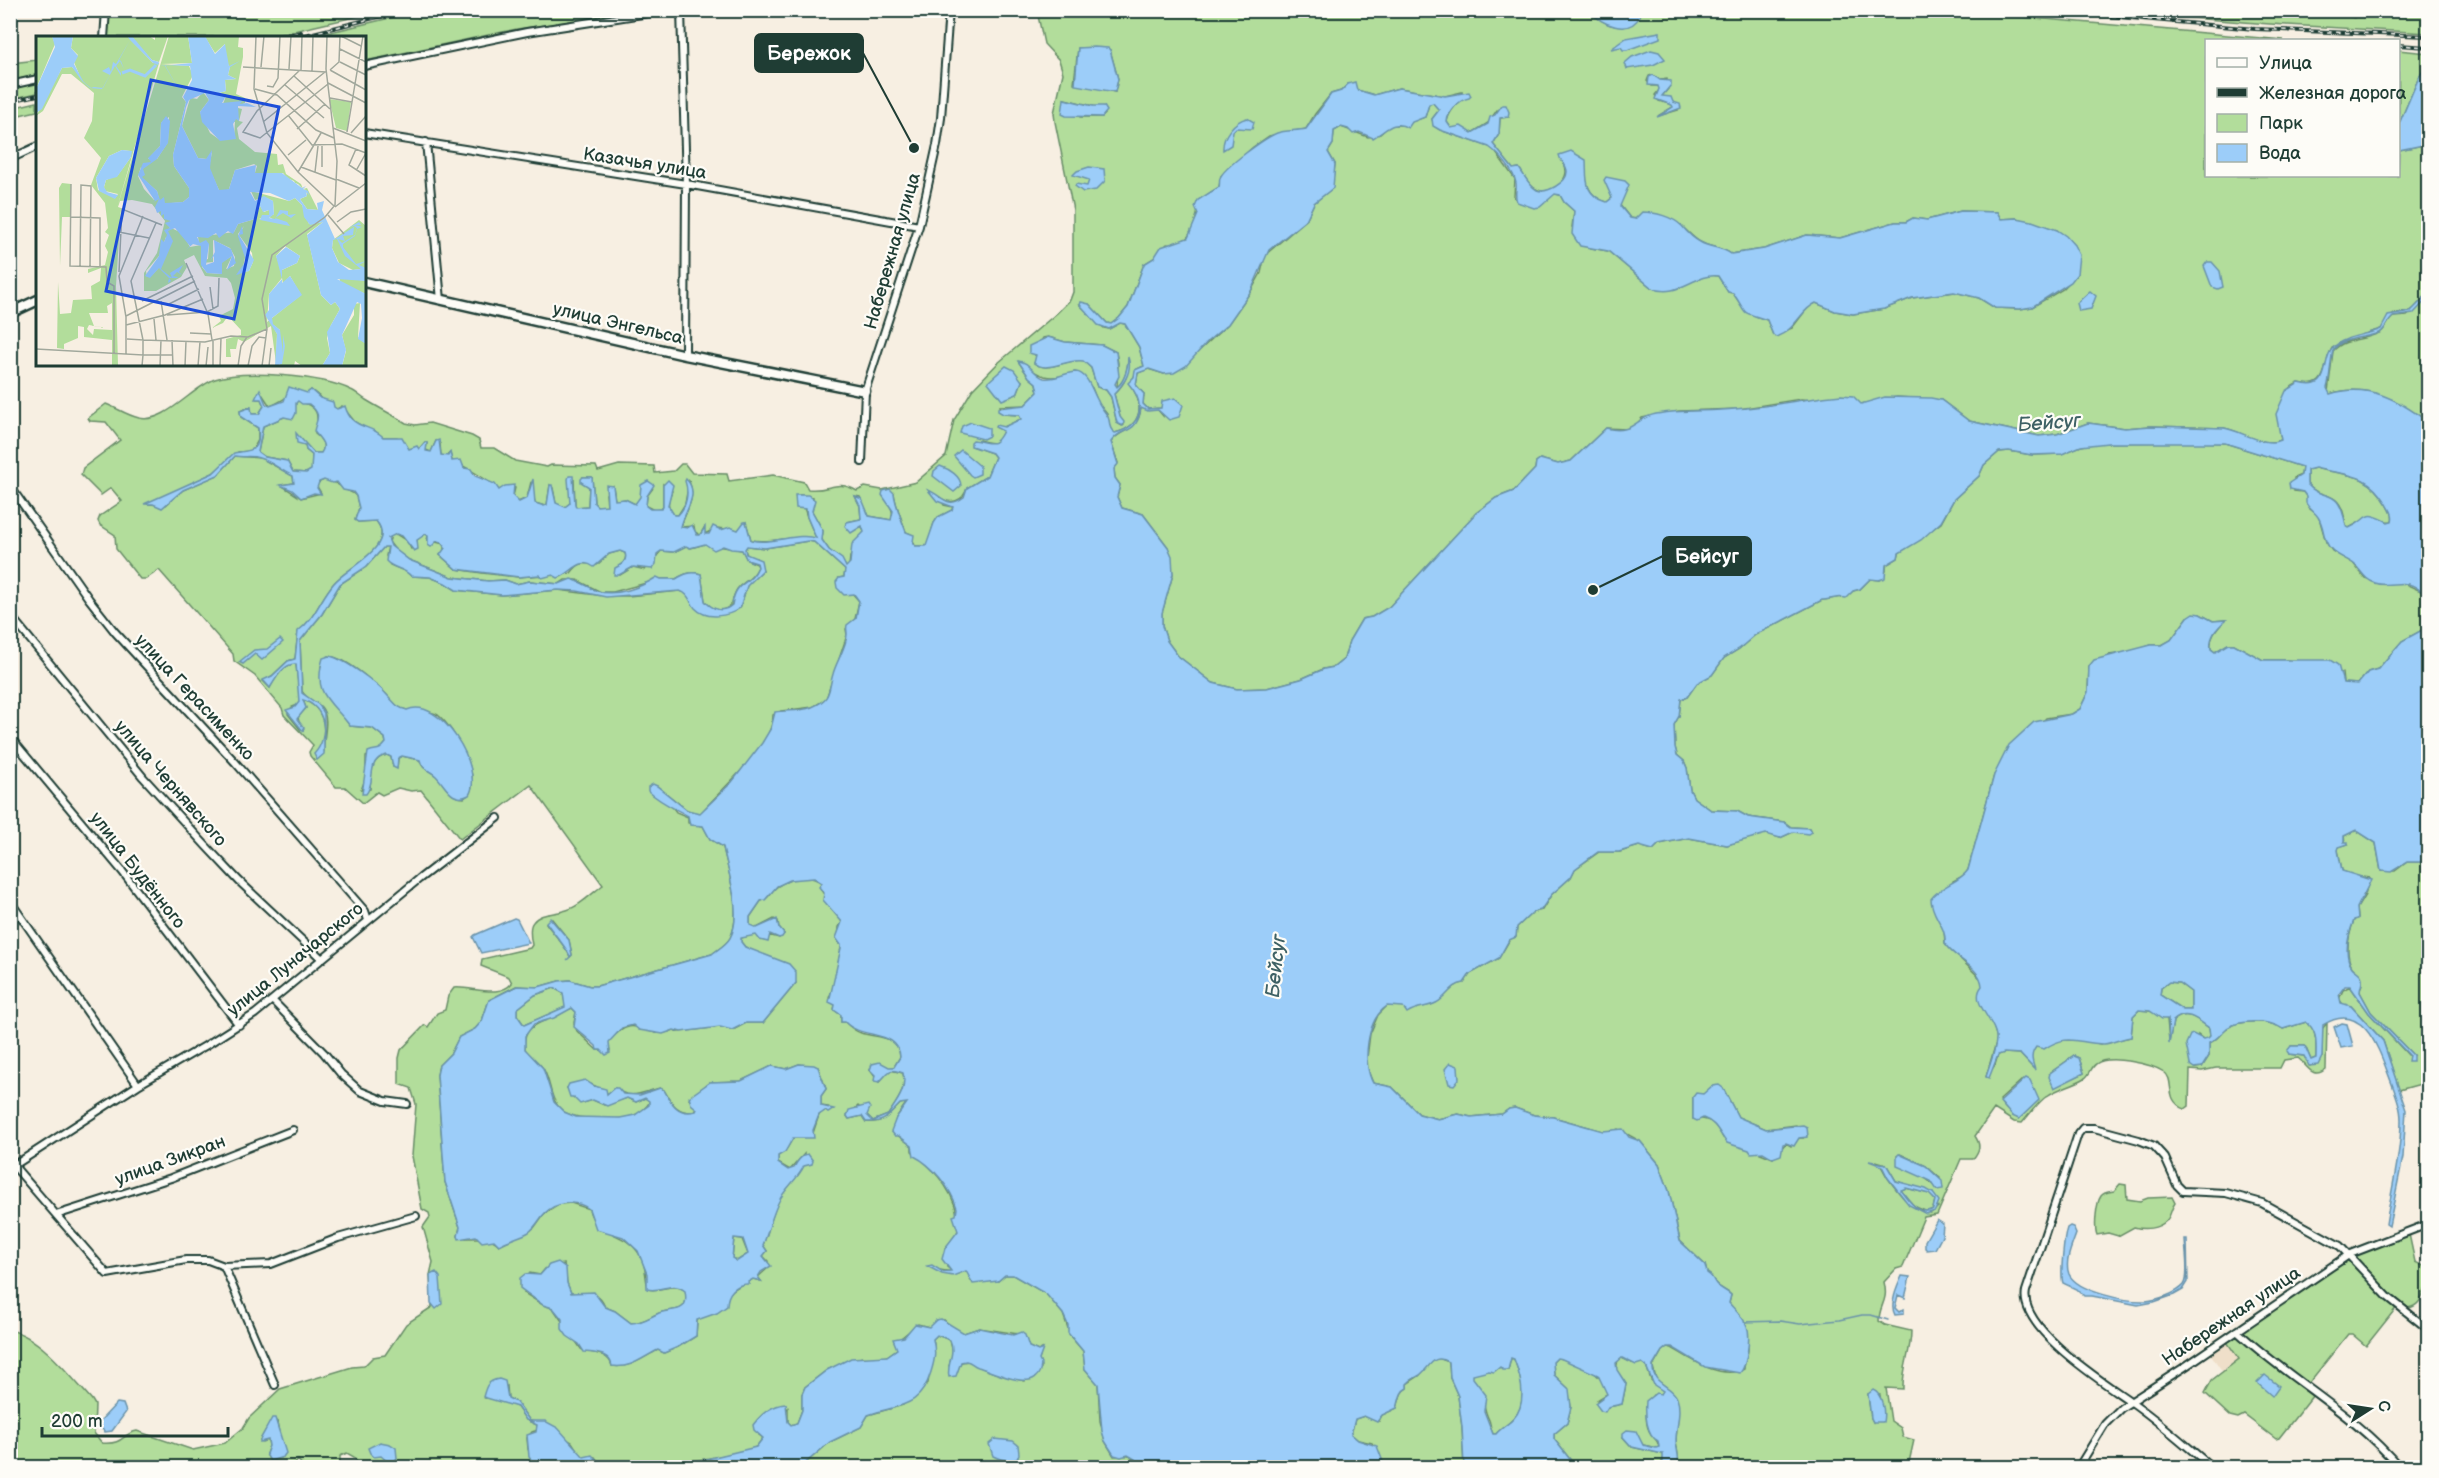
<svg xmlns="http://www.w3.org/2000/svg" width="2439" height="1478" font-family="'Balsamiq Sans',sans-serif">
  <style>
    .built { fill: #efdfc9 }
    .green { fill: #b2dd9b; stroke: #688d68; stroke-width: 1.5; fill-rule: evenodd }
    .water { fill: #9ccdf9; stroke: #6a93aa; stroke-width: 1.5; fill-rule: evenodd }
    .lines { fill: none; stroke-linecap: round; stroke-linejoin: round }
    .stream { stroke: #6a93aa; stroke-width: 1.5 }
    .minor-casing { stroke: #1f3d34; stroke-width: 10 }
    .tertiary-casing { stroke: #1f3d34; stroke-width: 13 }
    .minor { stroke: #fdfcf7; stroke-width: 6 }
    .tertiary { stroke: #fdfcf7; stroke-width: 8 }
    .rail-casing { stroke: #1f3d34; stroke-width: 4 }
    .rail { stroke: #fdfcf7; stroke-width: 1.5; stroke-dasharray: 4.5; stroke-linecap: butt }
    .labels { text-anchor: middle; stroke-width: 4.5; stroke-linejoin: round; paint-order: stroke }
    .street-label { font-size: 18px; fill: #1f3d34; stroke: #fdfcf7 }
    .water-label { font-size: 20px; font-style: italic; fill: #3e6165; stroke: #fdfcf7 }
    .inset-river { fill: none; stroke: #9ccdf9; stroke-width: 3 }
    .inset-road { fill: none; stroke: #a1a89c; stroke-width: 1.5 }
    .view { fill: #1d4ed8; fill-opacity: 0.15; stroke: #1d4ed8; stroke-width: 3 }
    .inset-edge { fill: none; stroke: #1f3d34; stroke-width: 3 }
    .leader { fill: none; stroke: #1f3d34; stroke-width: 2 }
    .callout-dot { fill: #1f3d34; stroke: #fdfcf7; stroke-width: 2 }
    .callout { fill: #1f3d34; stroke: #1f3d34; stroke-width: 2 }
    .callout-label { font-size: 20px; text-anchor: middle; font-weight: bold; fill: #fff }
  </style>
  <rect width="100%" height="100%" fill="#f7efe2"/>
  <filter id="ink" filterUnits="userSpaceOnUse"><feTurbulence type="fractalNoise" baseFrequency=".0167" numOctaves="2"/><feDisplacementMap in="SourceGraphic" scale="12" xChannelSelector="R" yChannelSelector="G"/><feConvolveMatrix kernelMatrix="1 2 1 2 8 2 1 2 1" color-interpolation-filters="sRGB"/></filter>
  <g filter="url(#ink)">
    <path class="built" d="M2227,1342L2239,1359L2222,1371L2210,1353Z"/>
    <path class="green" d="M423,10H642V11L517,29L365,61L364,38L310,37Z
      M1590,10C1604,27 1625,33 1640,16L1638,11L1941,10L2284,40H2206V176H2398L2399,150L2428,144V294C2410,308 2422,311 2394,314L2381,329L2355,337L2332,348C2322,366 2329,391 2299,383C2278,390 2278,422 2281,440C2264,448 2241,431 2224,428L2151,426L2125,428L2088,423L2057,434L2039,436L1969,421L1941,400L1897,397L1861,404L1801,399L1739,409L1679,411L1642,418L1635,426L1626,429L1606,428L1571,461L1558,464L1540,459L1536,462L1535,469L1514,491L1496,498L1476,513L1389,607L1372,617L1362,619L1349,641L1344,659L1334,667L1323,669L1301,679L1267,688L1237,689L1213,683L1178,656L1167,641L1162,626V613L1173,574L1168,547L1143,514L1122,508L1117,497L1120,485L1115,478L1114,469L1118,463L1111,442C1121,427 1138,434 1141,408L1158,410L1163,416V405L1161,408L1148,409L1143,404L1144,394L1136,385L1138,373L1148,369L1164,374L1199,351L1228,324L1251,291L1261,273L1265,255L1306,220L1314,203L1332,188L1335,164L1328,152L1333,144L1334,131L1341,127L1368,137L1380,134L1390,125H1403L1425,117L1429,104L1433,103L1439,110L1432,119L1434,126L1440,130L1490,147L1494,150L1515,179L1514,196L1517,202L1524,203L1555,194L1560,195L1564,202L1574,211L1572,227L1591,248L1608,251L1652,288L1699,279L1706,274L1718,276L1728,292L1733,293C1745,311 1745,313 1767,320L1773,335L1792,328L1809,306L1816,303L1835,311L1853,314L1884,309L1912,298L1955,292L1979,298L1995,308L2020,309L2032,307L2063,289L2077,274L2057,230L2017,218L2001,219L1997,212L1961,211L1927,220L1913,218L1906,222H1895L1840,238L1807,235L1764,249L1731,254C1722,247 1710,248 1700,242C1688,235 1682,222 1669,220C1656,218 1642,220 1630,218L1611,194L1612,198L1607,202C1591,198 1585,185 1585,169L1563,162C1574,178 1552,195 1538,190C1529,187 1524,175 1519,168L1513,169L1493,144L1499,134L1500,118L1508,117L1497,110L1488,123L1472,133L1451,128L1447,122C1448,114 1456,103 1463,99L1462,92L1445,96L1399,88L1374,95L1357,90L1354,83L1348,84L1341,91L1331,94L1315,114L1306,129L1269,136L1253,147L1221,176L1219,187C1215,190 1210,192 1207,195C1195,206 1198,226 1187,238L1173,245L1167,244L1154,258L1144,264L1128,307L1119,318L1111,324L1107,323L1089,304L1080,305L1104,328L1109,329L1120,323L1125,324L1139,347L1144,366L1137,369L1134,377L1129,383C1145,404 1143,426 1115,433L1111,431L1107,414L1098,403L1092,388L1075,372C1048,382 1041,377 1018,361L1029,377L1036,383L1038,392L1025,405L1000,406L1003,414L1019,415L1021,419L1004,427H995L1003,430C999,446 992,444 979,440L972,446L992,453L995,457L987,476L967,488C963,502 951,505 939,497L944,505L953,507L952,510L938,517L934,523L927,546H915L911,534L906,532C902,520 895,504 894,493L886,499C890,506 895,512 891,520L869,516L860,497L855,496L860,506L861,519L847,522L862,526L864,532L850,557L849,566L846,567L841,559L829,550L822,540L823,531L812,511L813,497L800,495L807,517L816,538C795,534 774,544 751,540L746,522L739,530L716,528L705,534L704,528L700,535L695,532L694,526L681,527C685,511 697,499 689,481L685,504L678,515H674C667,506 667,502 672,491L663,484V507L661,509L654,510L646,506L647,496L653,488L635,504L625,499L615,501L613,486L606,494L607,506H597L594,503L592,477H583L589,487L588,506L576,507L575,504L574,479L570,503L565,507L556,504L553,488L550,485L547,505L545,506L535,503L531,482L527,498L518,502L513,496L515,488L508,486L499,490C489,481 464,465 452,461L450,453L445,457L441,455L440,444L436,441L431,452L426,450L427,443L425,442L419,449H409L397,437H383L375,431H370L355,422L342,406L337,409L334,408L311,390L307,393C289,391 285,401 270,406L260,391L257,399H261L264,406L259,414H252L250,407L240,411L241,417L258,428V440L252,451L238,452L213,473L147,504L166,505L183,490L218,475L235,456L261,458L293,476L294,483L281,485L301,498L321,493L316,485C326,475 334,482 343,488C347,492 352,491 356,496L359,508L355,520L358,522L376,521C398,546 346,568 334,583C320,599 315,619 298,632L295,659L288,661L272,676L263,681L270,688C275,678 284,663 296,664L300,702L298,705L292,707L288,714L300,729L298,717L306,708L303,700C324,706 327,728 321,747L324,752C322,738 331,719 321,707C315,701 306,699 302,691L300,641L322,614L340,584L366,567L384,547L388,546L386,556L390,565L407,572L411,576L430,577L445,583L456,590L502,595L558,590L597,595L628,596L680,591L687,593L703,613L740,608L747,585L763,570L756,558C749,557 746,556 745,549L747,546L765,548L808,541L814,542L845,570L844,577L839,578L859,601L855,619L846,629L847,635L826,699L813,707L781,711L773,715C773,748 720,789 700,814L687,810L657,786L676,812L688,817V823L703,826L710,839L723,847C728,871 743,914 730,938C726,945 718,949 712,954L597,986H590L570,980L559,981L538,987L516,986L489,1000L482,1021L475,1029L459,1037L451,1053L439,1065L437,1075L445,1182L460,1227L458,1236C470,1242 487,1232 499,1245L534,1228L544,1214L560,1204L571,1203L589,1209C595,1236 624,1231 638,1252C646,1263 645,1276 648,1289C661,1293 672,1281 686,1291C689,1316 671,1307 657,1314C648,1318 642,1323 631,1323L615,1311L605,1307C597,1288 586,1296 571,1293L567,1283L564,1264L545,1269L540,1275L530,1273L524,1293L543,1305L553,1308L581,1349C592,1355 608,1351 612,1366C630,1369 643,1357 658,1350L664,1353L678,1347L696,1336L697,1320L726,1306C727,1288 740,1286 753,1279L761,1281L758,1277L767,1269L768,1261L763,1256L767,1251L763,1245C769,1230 772,1214 779,1199C788,1179 803,1181 804,1154L790,1170L778,1163V1156L787,1148L793,1138L813,1133L819,1115L828,1107L821,1106V1096L826,1089L818,1067L799,1064L786,1069L772,1066L741,1081L710,1082L689,1099L697,1108L695,1112C677,1113 672,1104 664,1090L660,1088C643,1092 630,1101 615,1088L607,1094C603,1089 600,1089 595,1086C584,1081 579,1082 567,1088L573,1097L583,1103L593,1100L604,1105L627,1098L636,1102L645,1098L650,1101C647,1108 639,1114 632,1116C619,1121 574,1120 563,1111C549,1100 552,1085 544,1070C539,1061 530,1057 525,1049C522,1026 538,1024 554,1017C560,1015 566,1010 572,1008L576,1012L574,1023L577,1031L597,1050H610L608,1042C639,1007 643,1044 674,1030L678,1032L720,1027L735,1029L746,1023H763L796,983L775,959L759,954L745,947L741,942V938L756,934L768,941V935L779,938L784,934L779,928L778,921L774,919L757,928L750,925V917L761,901C769,900 771,890 778,886C791,878 809,873 822,883L820,886L821,890L842,922L839,927L838,942L841,945V948L835,982L829,998L835,1005L834,1010L841,1015V1022H845C850,1027 855,1031 861,1033C876,1038 899,1034 900,1057L894,1067L870,1070L879,1082L890,1070L903,1073C907,1090 897,1101 888,1115L873,1121L858,1106L847,1116L849,1119L862,1116L866,1122C883,1124 889,1115 900,1104L907,1102L896,1118L893,1132L912,1146V1151C936,1171 960,1196 958,1229C958,1235 949,1243 945,1248L947,1267L952,1271C944,1272 937,1269 929,1267C952,1275 941,1276 966,1271L969,1273L971,1281H998L1005,1275H1013L1046,1294L1063,1314L1071,1337L1083,1351L1085,1369L1098,1384L1100,1421L1105,1441L1114,1456C1131,1455 1130,1454 1138,1467H801L830,1442L861,1427L868,1415L903,1405L928,1383L934,1345L933,1339L937,1335L950,1340L953,1353L949,1366L957,1372L961,1362L970,1361C985,1372 1007,1377 1025,1381L1041,1368L1039,1360L1042,1349L1038,1351L1029,1347L1018,1334L979,1328L964,1333L954,1329L944,1320L929,1327L918,1324L901,1338L897,1349L887,1356L870,1359L862,1357L839,1365L827,1370L805,1387L802,1394V1410L797,1423L791,1425L788,1422V1408L759,1435L763,1438L756,1447L747,1451L662,1467H643L598,1461L595,1457H584L579,1453L572,1442L536,1422L530,1421L516,1402L508,1398L507,1386L486,1398C493,1398 511,1404 517,1407L526,1420L537,1425L538,1430L532,1432L527,1438L528,1449L536,1467H360L354,1457L347,1453L340,1456V1468L296,1467L302,1465L298,1460L292,1468L11,1467L13,1400L10,1401V1330C41,1337 71,1377 92,1400L95,1405L94,1433L102,1443C125,1445 122,1433 137,1431L193,1450L225,1443L243,1428L249,1418L280,1389L352,1367L364,1366L373,1357L385,1355L406,1324L432,1307L430,1275L433,1262L423,1227L430,1217L429,1213L422,1209L412,1156L416,1104L411,1088L399,1084V1058L401,1050L425,1025L428,1027L437,1013L445,1010L448,996L454,988C472,986 499,999 512,983L509,977L481,966L482,959L530,948L532,945C531,939 528,927 533,922C540,913 553,914 563,911C578,908 591,894 603,885L531,785L460,839L421,790L411,791L398,788L382,795L377,792L363,803L345,787H336L310,756L309,752L313,745L284,715L282,708L255,676L234,661L233,654L159,570L146,579H140L116,549L115,535L100,525L98,521L100,516L122,501L111,488L101,495L81,475L83,468L120,440L106,422L90,421L88,418L106,404C117,408 126,415 139,418C165,424 191,388 215,379C244,369 323,376 351,390C356,392 361,397 366,400C379,408 393,415 406,423L415,425L430,423L472,436L479,440L481,448H494L515,461L547,467L551,465L596,466L598,471L619,465L654,466L655,473L674,471L681,464H685L692,473L727,474L729,481L773,475L804,482L808,489C830,492 836,478 857,491L865,487L882,490L916,482L946,456L954,420L972,390L998,363L1057,313L1070,300L1073,292V210L1055,122L1054,113L1063,73L1059,60L1044,44L1037,11ZM1078,48L1110,50L1118,79L1115,92L1074,83ZM1652,75L1660,80L1667,79L1668,89L1662,96L1673,102L1678,110L1658,116L1673,107V105L1659,101L1655,95L1660,89L1658,86H1652L1647,81L1649,76ZM1065,99L1093,106L1105,114L1102,117H1080ZM1048,337L1065,342L1102,345L1116,352L1118,363L1117,387C1125,381 1128,368 1128,359C1129,374 1126,383 1114,394L1120,417L1124,425L1122,426L1117,423L1111,397L1106,390L1097,387L1091,368L1083,360C1068,358 1047,374 1034,363L1037,357L1034,354L1043,338ZM1000,371L1022,381L1017,394L1002,399C993,392 994,380 1000,371ZM329,656C347,658 372,681 385,693C390,698 393,703 398,707C410,714 427,708 438,715C454,727 488,785 464,798C446,797 446,783 434,774C427,769 422,769 420,760L402,756L398,758L397,768L393,767L391,757L387,755C370,758 371,774 370,789L361,790L366,777V757L382,748L386,743L385,738L372,728L350,726C337,709 322,687 321,666ZM552,919L569,940L572,955L570,957C569,950 552,932 546,923ZM277,1421L283,1457L270,1461L266,1454L269,1446L268,1440L262,1442L260,1440L267,1428Z
      M2338,10V13L2354,18L2360,11H2428V33L2270,24L2098,11Z
      M109,11V10L380,11L268,37H108Z
      M2398,50L2428,53V69L2423,71L2419,77L2399,124Z
      M37,60V75L11,81V63Z
      M37,83V93L11,99V89Z
      M37,102V111L11,117V108Z
      M2428,298V422C2399,401 2367,382 2330,394L2328,392L2333,351C2346,337 2365,341 2381,332C2386,328 2388,321 2393,317L2407,316Z
      M298,401C318,406 320,414 315,434C321,438 327,446 321,453H314L298,436L299,442L305,445L306,450L312,455V470L306,473L293,472L287,461L265,457L258,452L263,426L284,417L293,418L296,402Z
      M2195,442L2225,443L2302,467L2301,475L2294,478V491L2303,492L2306,496L2310,509L2318,515L2320,521L2326,542L2332,551L2353,563L2365,578L2388,584L2399,581L2421,591L2427,599L2426,628L2402,641L2378,669L2368,672L2358,684L2343,683L2342,673L2287,660H2263L2234,644H2228L2215,652L2211,649C2209,637 2217,629 2225,620L2213,621L2200,614L2188,617L2171,640L2162,645H2151L2131,652L2109,655L2089,666L2088,692L2080,709L2072,714L2046,718L1994,775L1968,870L1965,875L1953,881L1944,929L1945,944L1981,979L1997,1039L1986,1077L1995,1065L1998,1055L2004,1053L2020,1054L2034,1069L2031,1059L2032,1052L2036,1047L2060,1040H2081L2100,1044L2131,1037L2133,1016L2139,1010L2150,1011L2167,1019L2169,1042L2173,1021C2187,1009 2197,1019 2209,1028L2210,1036L2208,1039H2203L2198,1035L2195,1068L2202,1067L2209,1056V1043C2218,1040 2220,1033 2227,1028C2241,1019 2270,1020 2283,1029L2306,1022C2318,1030 2316,1045 2316,1058L2311,1060L2305,1046H2291L2289,1054L2304,1056L2310,1066L2322,1057V1029L2327,1023L2326,1069C2312,1080 2308,1066 2298,1058L2284,1060L2280,1068H2216L2202,1071L2190,1070L2189,1106L2185,1109C2163,1100 2176,1080 2164,1072C2152,1064 2108,1054 2096,1064C2091,1067 2090,1075 2085,1078C2074,1085 2058,1088 2047,1096C2038,1102 2030,1114 2022,1123L2014,1122L1994,1109L1975,1136C1981,1145 1980,1150 1973,1159H1961L1937,1215L1924,1217L1903,1267L1896,1269L1884,1282C1889,1302 1879,1304 1879,1321L1885,1325L1911,1331C1911,1352 1902,1369 1903,1389L1886,1388L1891,1421L1901,1428L1903,1437L1914,1440L1908,1467H1677L1679,1463L1676,1440L1678,1417L1672,1392L1656,1379L1653,1367L1662,1351L1667,1347L1672,1348C1692,1360 1720,1380 1744,1369C1744,1362 1748,1356 1748,1349C1749,1331 1739,1317 1729,1303L1731,1295C1726,1290 1720,1289 1716,1284C1712,1279 1713,1276 1707,1273L1705,1265L1680,1241L1669,1191L1659,1164L1640,1141L1618,1129L1610,1132L1603,1131L1553,1117L1534,1115L1515,1108L1509,1109L1502,1114L1471,1117L1458,1114L1438,1119L1419,1114L1392,1087L1373,1083L1366,1066L1370,1034L1378,1015L1387,1006C1403,1005 1417,1010 1433,1004C1446,1000 1450,984 1464,983L1470,974L1499,958L1510,939L1516,937L1517,927L1533,912L1542,910L1551,895L1571,877L1575,869L1599,852H1620L1639,846L1653,850L1659,844L1689,838L1727,845L1766,833L1780,838L1793,832H1811L1809,828L1791,827L1784,822L1748,817L1737,811L1711,810L1694,798L1690,790L1687,768L1684,761L1677,755L1675,747L1674,725L1679,716L1681,699L1687,697L1697,683L1712,675L1724,658L1739,649L1755,635L1822,600C1831,600 1838,596 1846,597L1853,591L1860,589L1870,579L1879,580L1886,571V565L1898,558L1899,553L1941,523L1954,499L1979,476L1984,465L1999,452L2009,451L2032,455L2061,454L2081,446L2098,443ZM2074,1056L2079,1058L2084,1073L2073,1078L2050,1073ZM2021,1081V1117L2019,1119C2013,1115 2003,1109 2000,1100ZM1723,1088L1738,1117L1766,1129L1796,1125L1803,1138H1799L1791,1146L1786,1143L1773,1158L1723,1138C1716,1124 1710,1117 1693,1119V1097ZM1900,1154L1926,1166L1940,1178L1934,1185L1897,1156ZM1876,1161L1886,1164L1896,1181L1933,1193L1938,1207L1931,1213C1907,1205 1905,1201 1890,1181C1884,1174 1884,1167 1876,1161ZM1868,1394L1880,1395L1881,1403L1873,1422L1871,1418Z
      M2315,468C2347,476 2367,471 2387,504C2390,510 2394,514 2392,521L2358,523L2349,528L2346,526C2341,485 2323,503 2307,484V470Z
      M426,533L428,536L427,540L444,544V552L440,555L456,569L482,573L518,577L571,573C580,561 584,563 597,565L609,554L620,551L625,553C628,561 621,565 615,569L620,575L633,567L645,570L661,551L674,552L686,546L691,548L705,544L742,550L747,560L757,564L758,567C749,587 736,578 732,604C723,613 713,611 705,601L701,574C691,571 684,574 676,579H661L613,592H601L577,580H565L559,584L530,581L516,584L505,580L488,581L452,577L409,560L396,551L389,542L391,535L396,534L407,541L411,549L417,545V540Z
      M2356,830L2376,843L2381,871H2395L2407,862H2428V1082L2399,1090L2383,1041L2351,1006H2344L2339,999L2343,990L2350,986L2369,1013L2409,1056L2413,1055L2371,1012L2360,992C2360,988 2362,986 2362,983C2362,976 2355,971 2352,967C2344,953 2349,934 2354,920L2358,918L2357,908L2365,895L2369,878L2354,876L2342,871L2338,850V847L2348,844L2345,842L2344,836Z
      M2169,982L2179,983L2191,992V1010H2183L2160,995L2161,988Z
      M554,988L563,993L566,1007L524,1025L517,1015V1009L535,995Z
      M2120,1184L2126,1185L2127,1199L2140,1201L2148,1198L2172,1197L2175,1203C2171,1208 2171,1216 2166,1221C2158,1229 2144,1230 2134,1227L2118,1236L2108,1233L2097,1235C2094,1228 2096,1203 2101,1196C2104,1192 2110,1192 2114,1191Z
      M1906,1188L1930,1194L1935,1200L1933,1209C1920,1217 1908,1200 1901,1190Z
      M2409,1234L2415,1262L2428,1268C2428,1283 2424,1308 2406,1308L2380,1285L2356,1257L2359,1253Z
      M734,1238L742,1239L748,1254L737,1261L732,1258Z
      M2348,1258L2397,1307L2366,1346L2352,1334H2348L2308,1384L2243,1333V1330Z
      M2237,1335L2313,1395L2279,1438L2276,1439L2244,1415L2238,1418L2230,1416L2205,1393L2212,1380L2239,1359L2227,1342Z
      M1438,1358L1449,1362L1450,1378L1458,1396L1462,1427L1464,1467H1385L1372,1443L1358,1440L1351,1434L1355,1419L1364,1416L1379,1421L1382,1415L1397,1408C1400,1400 1399,1392 1407,1388V1384L1419,1376L1434,1359Z
      M1511,1358L1514,1359C1521,1377 1529,1402 1514,1418C1508,1425 1502,1427 1496,1434H1493C1490,1429 1491,1425 1489,1420C1480,1403 1488,1395 1472,1378L1473,1374L1500,1367L1508,1370Z
      M1557,1358C1577,1360 1604,1372 1607,1394L1597,1400L1608,1407L1622,1404L1626,1384L1616,1370L1618,1359L1622,1358L1632,1363H1642L1646,1365L1651,1380L1663,1391L1662,1394L1653,1395C1645,1404 1644,1424 1651,1434C1655,1439 1658,1440 1659,1447L1657,1448L1643,1445L1634,1433L1623,1437L1632,1447L1663,1454L1664,1457L1660,1466L1576,1467L1554,1439V1434L1567,1423L1571,1407L1568,1388L1554,1375L1553,1362Z"/>
    <path class="water" d="M1590,11H1638L1640,16C1629,37 1601,24 1590,11Z
      M1660,32V38L1627,50H1623L1621,47L1611,49L1626,38Z
      M1094,47L1108,48L1110,50L1118,79L1115,92L1075,85L1078,48Z
      M1651,50L1659,52L1665,59L1653,65L1627,69L1625,63L1632,57Z
      M2428,69V144L2399,150V124L2419,77L2423,71Z
      M1653,75L1660,80L1671,81V85L1662,96L1671,97L1673,102L1680,104L1681,108L1657,117L1673,107L1672,105L1655,99L1659,89L1658,86L1648,85L1649,77Z
      M1355,82L1357,90L1374,95L1399,88L1445,96L1469,92L1471,96L1469,98C1459,100 1448,111 1447,122L1451,128L1461,126L1472,133L1488,124L1490,117L1495,115L1502,105H1506L1509,112L1508,117L1500,118L1499,134L1493,144L1513,169L1519,168C1524,175 1529,186 1537,190C1547,194 1567,182 1567,172C1567,164 1560,162 1559,155L1571,151L1586,160C1587,179 1583,195 1607,202L1612,198L1604,180L1606,177L1625,181L1629,185L1620,206L1630,218L1635,219L1642,212C1655,212 1673,217 1682,226C1687,232 1692,238 1700,242C1710,248 1722,247 1731,254L1764,249L1807,235L1840,238L1895,222H1906L1913,218L1927,220L1961,211L1997,212L2001,219L2017,218L2032,221L2057,230L2066,236L2074,245L2079,255L2077,274L2071,282L2032,307L2020,309L1995,308L1979,298L1954,292L1912,298L1884,309L1853,314L1835,311L1816,303C1800,310 1796,330 1776,337L1773,335L1767,320C1737,310 1750,317 1733,293L1728,292L1718,276C1694,273 1678,299 1652,288L1608,251L1580,246L1572,234L1574,211L1564,202L1560,195L1555,194L1540,207L1534,208L1517,202C1514,195 1517,190 1516,183C1514,171 1499,154 1489,147L1440,130L1433,126L1432,119L1439,110L1433,103L1429,104L1425,117L1412,122L1408,128C1393,119 1386,131 1373,138L1359,132L1353,134L1348,129L1341,127L1334,131L1333,144L1328,152L1335,164L1333,188L1314,203L1306,220L1269,250L1251,291L1228,324L1208,341L1186,366L1174,373L1164,374L1149,369L1138,373L1136,385L1144,394L1143,404L1148,409L1161,408L1162,401L1175,398L1183,405L1179,417L1169,420L1158,410L1148,411L1141,408C1136,438 1122,425 1111,442L1118,464L1114,469L1115,478L1120,485L1117,497L1122,508L1143,514L1168,547L1172,556L1173,574L1162,613V626L1167,641L1178,656L1213,683L1237,689L1267,688L1301,679L1324,669L1334,667L1344,659L1349,641L1362,619L1372,617L1389,607L1476,513L1496,498L1514,491L1535,469L1536,462L1540,459L1558,464L1571,461L1606,428C1634,435 1634,418 1656,414C1682,409 1709,412 1735,409C1771,407 1806,398 1841,395L1853,396L1861,404L1885,397L1931,398L1941,400L1969,421L2039,436L2057,434L2088,423L2125,428L2151,426L2224,428C2240,430 2265,448 2281,440L2276,414L2286,391L2299,383C2335,393 2318,358 2336,345C2348,335 2367,335 2381,329L2388,316L2410,312L2428,294V298L2413,314L2393,317C2388,321 2386,328 2381,332C2368,339 2341,336 2333,351C2331,356 2330,379 2327,388L2330,394C2368,382 2399,400 2428,422V862H2407L2391,872L2381,871L2376,843L2356,830L2344,836V842H2348V844L2339,847L2338,850L2342,871L2371,880L2357,908L2358,919L2354,920C2349,933 2343,955 2352,967C2355,971 2361,972 2362,978C2363,983 2360,987 2360,992L2371,1012L2413,1055V1061H2408L2409,1055L2369,1013L2350,986H2345L2339,994L2341,1003L2351,1006L2383,1041L2406,1110L2403,1157L2389,1226L2386,1224C2391,1191 2401,1154 2401,1120C2401,1105 2394,1090 2389,1076C2378,1047 2362,1000 2323,1025L2322,1057L2318,1065L2309,1066L2304,1056L2289,1054L2287,1051L2291,1046H2305L2311,1060L2316,1058C2316,1045 2318,1030 2306,1022L2283,1029C2270,1020 2241,1019 2227,1028C2220,1034 2218,1039 2209,1043V1056L2202,1067L2194,1068L2190,1065L2186,1044L2190,1035L2193,1034L2203,1039L2208,1038L2210,1036L2209,1028C2197,1019 2186,1009 2173,1021L2169,1044L2168,1019H2162L2150,1011L2139,1010L2133,1016L2131,1037C2121,1038 2114,1043 2104,1044C2077,1044 2070,1032 2044,1049L2036,1047C2030,1055 2032,1061 2035,1070L2020,1054L2004,1053L1998,1055L1989,1078L1986,1077C1989,1066 1997,1048 1996,1036C1994,1019 1969,1002 1982,986C1981,967 1954,959 1945,944C1947,926 1931,916 1931,899C1940,885 1959,883 1968,870L1994,775L2009,745L2034,722L2072,714L2080,709L2088,692L2089,666L2094,660L2151,645H2162L2171,640L2188,617L2194,613L2200,614L2213,621L2226,620C2217,628 2209,636 2211,649L2215,652L2228,644H2234L2263,660H2330L2338,665L2343,683L2358,684L2368,672L2378,669L2402,641L2426,628C2429,618 2431,601 2423,593C2406,575 2392,589 2375,583C2365,580 2362,572 2355,565C2349,559 2338,557 2332,550C2322,541 2325,527 2318,517C2315,512 2309,509 2306,503V496L2303,492L2290,489L2289,483L2301,475L2302,467L2225,443H2108L2081,446L2062,454L2032,455L2009,451L1999,452L1984,465L1979,476L1954,499L1941,522L1921,540L1899,553L1898,558L1886,565L1885,578L1879,580L1870,579L1860,589L1853,591L1846,598C1838,596 1830,600 1822,600L1755,635L1739,649L1724,658L1712,675L1697,683L1687,697L1681,699L1679,716L1674,725L1675,747L1677,755L1684,761L1687,768L1690,790L1694,798L1711,810L1737,811L1748,817L1784,822L1791,827L1809,828L1811,832L1808,834L1793,832L1780,838L1766,834L1727,845L1689,838L1659,844L1653,850L1639,846L1619,852H1598L1575,869L1571,877L1551,895L1541,910L1533,912L1517,927L1516,937L1509,940L1499,958L1470,974L1464,983C1451,984 1447,998 1436,1003C1427,1008 1416,1006 1407,1013L1403,1007L1387,1006C1366,1020 1362,1064 1373,1083L1392,1087L1419,1114L1438,1119L1458,1114L1471,1117L1502,1114L1509,1109L1515,1108L1534,1115L1553,1117L1603,1131L1623,1129L1629,1137L1640,1141L1659,1164L1669,1191L1680,1241L1705,1265L1707,1273C1713,1276 1712,1279 1716,1284C1720,1289 1726,1290 1731,1295L1729,1303C1735,1310 1744,1318 1747,1326C1751,1336 1747,1366 1740,1373L1705,1367L1672,1347H1667L1662,1351L1653,1366C1652,1385 1672,1385 1677,1398C1682,1411 1676,1427 1676,1440C1676,1449 1681,1460 1677,1467H1658L1663,1462V1454L1632,1447L1623,1437V1433L1627,1430L1636,1431L1643,1445L1656,1448L1659,1447L1658,1441C1646,1435 1645,1414 1646,1401L1656,1393L1661,1394L1663,1391L1654,1385L1646,1366L1642,1363L1636,1365L1622,1358L1616,1363L1617,1370L1626,1384L1622,1404L1608,1407L1605,1412L1601,1411L1595,1403L1607,1394L1598,1375L1562,1359L1557,1358L1553,1362L1554,1375L1569,1389L1571,1407L1567,1423L1554,1434V1439L1576,1467H1464L1462,1427L1458,1396L1450,1378L1449,1362C1433,1353 1431,1366 1420,1375C1415,1378 1411,1379 1407,1384V1388C1399,1392 1400,1400 1397,1408L1382,1415L1377,1422L1364,1416L1355,1419L1351,1434L1358,1440L1377,1446L1385,1467L1138,1468L1135,1459L1128,1455L1121,1457L1114,1455L1105,1441L1102,1431L1098,1384L1085,1369L1083,1351L1068,1333V1325L1063,1314L1046,1294L1013,1275H1005L998,1281L973,1284L966,1271L953,1276L942,1274L927,1266L932,1265L943,1272L951,1271L942,1259L945,1248L958,1231L953,1216L956,1215L957,1208C951,1188 932,1165 914,1156L912,1146L899,1136H895L891,1131L896,1118L907,1103L900,1104C887,1117 886,1123 866,1122L862,1116L849,1119L847,1116L849,1110L868,1105L870,1108L867,1115L873,1121L888,1115C897,1101 907,1090 903,1073C888,1067 890,1072 879,1082L874,1081L875,1075L870,1070L872,1064L880,1062L889,1067H894L900,1057C899,1029 861,1040 845,1022H841V1015L834,1010L835,1005L829,1002L841,948V945L836,938L842,922L823,900L824,893L819,887L822,883L814,878L790,880L777,886L765,900L761,901L750,917V925L757,928L777,919L779,928L784,934L782,937L779,938L770,934L768,942L760,940L756,935L741,938V942L745,947L789,964L796,972V983L763,1023H746L732,1030L720,1027L681,1032L674,1030L663,1034L639,1030L633,1025L622,1028L609,1042L610,1053L606,1055L601,1050H597L596,1046L574,1027L576,1012L572,1008L554,1018L534,1024L525,1036V1049L543,1068L554,1102L564,1112L576,1117L620,1118L635,1115L649,1105V1101L645,1098L636,1102L627,1098L607,1106L593,1100L580,1104L573,1097H570L567,1088L569,1084L585,1080L594,1086L606,1089L607,1094L614,1088H618L623,1094L640,1095L660,1088L664,1090C671,1103 678,1116 696,1111L697,1109L691,1104L689,1097L710,1082L741,1081L772,1066L786,1069L799,1064L814,1065L818,1067L826,1089L821,1096V1106L834,1109L828,1113L825,1111L819,1115L813,1130L814,1138H793L785,1152L778,1156V1163L788,1170L794,1168C796,1163 801,1155 808,1154L813,1161L812,1164L804,1166C798,1179 785,1188 779,1201C772,1215 769,1230 763,1245L767,1251L763,1256L771,1266L761,1272L758,1277L761,1281L753,1279L748,1282L749,1284C736,1283 727,1293 727,1306L717,1313L697,1320L696,1336L678,1347L664,1353L658,1350C643,1357 631,1369 612,1366C610,1353 595,1353 584,1352L579,1344L567,1336L562,1329V1319L553,1308L543,1305L520,1288V1278L525,1274L540,1275L549,1265L558,1262L566,1268L567,1283L571,1293L594,1292L605,1307L615,1311L631,1323C642,1323 648,1318 657,1314C670,1307 690,1316 685,1291C672,1280 661,1293 647,1289V1274L638,1251L623,1237L596,1229L589,1209C576,1199 556,1202 545,1213C539,1219 536,1227 529,1232C521,1237 509,1239 499,1245L494,1240L482,1242L476,1236L459,1239L458,1236L460,1227L445,1182L437,1075L439,1065L451,1053L459,1037L475,1029L482,1021L489,1000L517,986L538,987L559,981L570,980L590,986H597L712,954C718,949 726,945 730,938C743,914 728,872 723,847L710,839L703,826L690,825L688,816C674,808 661,803 648,791V787L653,784L657,786L687,810L700,813L732,782L762,743L771,728L775,712C787,710 800,712 812,707C832,699 828,690 833,674C836,662 847,646 847,634C847,631 846,628 847,625L856,618L859,601L854,594L844,595L837,588L836,582L839,578L844,577L845,570L814,542L808,541L765,548L747,546L745,549L746,554L761,560L763,570L747,586L740,608C728,617 706,620 695,608C689,601 689,594 680,591L606,597L577,591L558,590L502,595L456,590L445,583L430,577L411,576C404,568 393,569 386,561L388,547H384L366,567L340,584L322,614L300,641L302,693L319,705L324,713V754L317,760L314,754C330,737 326,707 303,700L306,708L297,719L304,728L303,731L286,710L295,707L299,702L296,664C284,663 276,678 270,688L263,680L272,676L288,661L295,659L298,631C315,619 320,599 334,583C346,568 398,546 376,521L358,522L355,520L359,508L356,496L353,492L343,490L337,482L332,483L324,480L319,482L317,488L321,494L314,493L301,498L292,490L280,485L294,483L293,476C281,471 273,462 259,458C250,455 243,458 235,456L218,475L183,490L162,508L153,504H144L213,473L234,453C252,450 261,452 258,428L241,417L240,411L251,407L252,414H259L264,406L261,399H255L260,389L266,404L270,406L284,401L289,387L307,393L311,390L320,398L333,402L334,407L337,409L345,406C352,431 370,423 383,437H402L409,449L417,446L419,449L425,442L427,443L426,451L431,452L436,441L439,440L441,455L448,456L450,452L452,461L461,460L464,468L471,469L475,476L495,484L499,490L505,486L514,485L513,496L519,502L527,498L533,479L535,503L544,506L547,505L550,485H552L556,503L565,507L570,503L568,479L569,476H573L575,504L576,507L588,506L589,487L581,482V479L583,477H592L594,503L597,506L607,505L606,485L613,486L615,500L625,499L635,504L640,497L641,485L648,481L654,485L647,496L646,506L650,509H661L663,507V485L668,480L673,485L668,505L674,515H678C687,506 689,492 685,481L686,479C701,494 684,511 681,527L687,528L692,525L697,535H700L705,527V534H709L713,526L721,530L730,527L738,530L744,522H746L751,540C773,545 797,532 816,538L807,517L806,509L796,508L795,495H808L815,500L812,511L823,531L822,540L829,550L842,559L846,567L850,563L852,544L864,532L862,526L851,533L845,526L847,522L861,519L860,506L855,496L862,499L869,516L891,520L893,511L882,495L883,491L890,489L894,493C895,504 902,521 906,532L914,535L913,542L915,546H926L934,523L938,517L952,510L953,507L937,501L928,490C942,495 947,510 964,497L967,488L987,476L995,457L992,453L971,446V442L973,440C991,442 994,449 1003,431L995,427L996,425L1004,427L1021,419L1019,415L1003,414L998,411V408L1025,405L1038,392L1036,383L1029,377L1018,361C1029,361 1034,375 1044,378C1055,380 1066,372 1076,372C1088,373 1093,393 1098,401C1100,407 1105,411 1108,417C1111,424 1108,428 1115,433C1143,426 1146,403 1128,383L1134,377L1135,370L1144,366L1139,347L1125,324L1120,323L1109,329L1098,325L1083,308L1080,305L1081,302L1089,304L1107,323L1111,324L1119,318L1128,307L1144,264L1154,258L1161,247L1188,238L1198,214L1195,207L1198,200L1219,187C1220,184 1219,181 1220,178C1223,168 1266,137 1277,133C1285,130 1296,131 1306,129L1331,94L1341,91L1348,84ZM298,401L302,404H309C323,415 316,420 314,431C318,438 328,444 321,453H314L296,433L297,443L305,445L306,450L312,455L311,470L306,473L293,472L287,461L265,457L258,452L263,426L284,417L293,419L296,413V403ZM2315,468C2347,476 2367,471 2387,504C2390,510 2394,514 2392,521L2388,522C2361,508 2370,520 2349,528L2346,526C2338,483 2324,504 2307,484V470ZM396,534L402,536L414,551L418,549L417,540L426,534L428,536V545L431,547L437,541L441,542L445,548L440,555L456,569L519,577L539,575L542,578L553,575L558,578C572,574 579,556 594,567L609,554L620,551L625,553C628,561 621,565 615,568L614,575H619L633,567L652,569L656,564L657,554L661,551L674,552L686,546L690,548L705,544L714,550L723,546L731,549L742,550L747,560L757,563L758,567C749,588 736,578 732,605C723,613 713,610 705,601L701,574C691,571 684,574 676,579H661L657,577C641,587 617,597 597,591C588,587 580,581 571,579L559,584L530,581L516,584L505,580L488,581L452,577L409,560L391,546L388,538ZM2169,982L2179,983L2191,992V1010H2183L2160,995L2161,988ZM554,988L563,993L565,1007L524,1025L517,1015V1009L535,995ZM734,1238L743,1239L748,1254L737,1261L732,1258ZM1511,1358L1514,1359C1521,1377 1528,1402 1514,1418C1509,1424 1502,1427 1496,1434H1493L1484,1411L1486,1395L1473,1378V1375L1489,1371L1494,1372L1500,1367L1503,1370H1508Z
      M1064,99L1093,106H1104L1107,111L1102,117L1066,116L1062,114Z
      M1247,118L1254,122L1252,129L1236,128L1233,131L1231,145L1223,150C1222,136 1234,121 1247,118Z
      M1089,167L1104,169L1105,181L1096,190L1083,192L1075,186L1076,184L1087,186L1089,180L1073,175L1077,171Z
      M2207,262H2212L2220,271L2223,287L2218,289L2212,287L2204,266Z
      M2090,291L2096,296L2091,309L2079,311L2077,303Z
      M1048,337L1065,342L1102,345L1116,352L1119,376L1115,384L1117,387C1125,381 1128,367 1128,357C1133,371 1124,384 1114,394L1120,417L1124,422L1123,426L1117,423L1111,397L1106,390L1097,387L1091,368L1083,361C1068,358 1047,374 1034,363L1036,355L1029,353V346Z
      M1006,366L1014,370L1022,381L1017,394L1002,400L988,382Z
      M971,422L989,428V436L983,439L960,433L962,426Z
      M961,450L980,466V474L973,477L970,475L954,456Z
      M940,466C949,469 961,476 961,486L954,492L933,476L934,471Z
      M280,639L283,642L262,660L255,654L243,664L239,662L254,650L267,649Z
      M329,656C344,658 378,684 388,696C395,703 397,708 407,710C440,695 485,769 469,795C452,804 446,786 436,776C430,770 422,770 420,760L402,756L398,758L397,769L393,767L391,757L387,755C365,759 377,781 366,794H362L368,752C377,748 378,753 386,743L385,738L372,728L350,726C332,701 312,696 323,658Z
      M514,918L517,919L529,943L481,953L473,937L475,935Z
      M550,918L569,940L572,955L567,960L570,957C569,950 552,932 546,922Z
      M2342,1023L2347,1024L2353,1046L2341,1048L2334,1027Z
      M2074,1056L2079,1058L2084,1073L2054,1088L2049,1077L2050,1073Z
      M1450,1063L1458,1066L1459,1079L1454,1085L1449,1084L1445,1069Z
      M2026,1078L2030,1080L2039,1100L2019,1119L2012,1116L2000,1102Z
      M1719,1085L1723,1088L1738,1117L1766,1129L1803,1125L1807,1127L1808,1137L1799,1138L1794,1146L1786,1143L1783,1144L1781,1155L1773,1158L1763,1152L1751,1153L1749,1150L1727,1143C1718,1132 1717,1123 1703,1118L1697,1121L1693,1119V1097L1696,1093L1703,1094L1712,1086Z
      M1899,1154L1926,1166L1942,1181L1943,1189L1937,1190L1931,1181L1897,1166V1156Z
      M1869,1161L1886,1164L1896,1181L1926,1189L1933,1193L1939,1201L1935,1211L1926,1214L1909,1205L1888,1178L1882,1166ZM1906,1188L1929,1194L1935,1200L1933,1209C1920,1217 1908,1200 1901,1190Z
      M1937,1220L1943,1224L1942,1236L1935,1249L1927,1250L1925,1248V1241Z
      M2070,1226L2073,1227L2076,1234C2072,1246 2064,1262 2069,1274C2077,1292 2128,1302 2146,1301C2157,1300 2176,1294 2184,1285C2190,1278 2185,1249 2185,1239H2187L2188,1282L2183,1290L2174,1295L2154,1302L2138,1305L2092,1296H2084L2078,1290L2063,1283C2060,1275 2064,1237 2067,1228Z
      M436,1272L440,1277L442,1304L436,1309L431,1303L430,1275Z
      M1902,1276L1910,1277L1905,1298L1898,1295L1895,1308L1899,1312L1904,1309V1314L1895,1315C1889,1305 1897,1287 1902,1276Z
      M941,1319L964,1333L979,1328L1013,1335L1021,1332L1025,1335L1029,1347L1038,1351L1043,1349L1039,1360L1041,1364C1040,1396 995,1372 978,1367C972,1365 972,1362 966,1361L961,1362L956,1376L949,1377C946,1364 956,1354 950,1340L937,1335L933,1339C936,1353 935,1359 931,1372C920,1409 899,1404 868,1415L861,1427L830,1442L801,1467H648L698,1461L756,1447L763,1438L754,1430L753,1425C761,1414 772,1405 786,1404L788,1422L791,1425L797,1423L802,1410V1394L805,1387L827,1370L851,1358L887,1356L897,1349L893,1339L904,1337L915,1324L929,1327L936,1320Z
      M2265,1375L2279,1386L2272,1396L2257,1383Z
      M499,1379L505,1381L508,1398L516,1402L530,1421H545L558,1428L584,1457L592,1455L598,1461L643,1467H536L529,1457L527,1435L536,1432L537,1425L526,1420L517,1407L483,1397C486,1386 487,1381 499,1379Z
      M1873,1390C1883,1394 1885,1412 1883,1422H1873L1871,1418L1868,1394Z
      M117,1403L123,1404L126,1412L112,1431L105,1432L99,1426V1422Z
      M272,1418H275L286,1453L283,1457L270,1461L266,1454L269,1446L268,1440L260,1442V1440Z
      M995,1439L1013,1441L1018,1445L1019,1454L1017,1459C1008,1462 1001,1460 993,1456L989,1444Z
      M380,1442L390,1444L396,1448L397,1458L394,1462L389,1463L381,1456L374,1457L370,1453L368,1448Z"/>
    <g class="lines">
      <path class="stream" d="M1744,1322L1780,1321L1800,1324L1839,1320L1862,1315H1871L1888,1320"/>
      <g class="minor-casing">
        <path id="minor" d="M681,10L686,184L685,355
          M104,38L106,10
          M364,66L527,32L668,10
          M10,85L38,79
          M364,133L686,184L919,226
          M426,142L441,300
          M10,159L38,146
          M862,462L865,391L919,226L937,145L941,118L949,10
          M10,486L89,599L115,632L235,762L365,911L368,920
          M10,615L143,777L206,846L239,881L322,959
          M10,632L20,627
          M10,737L122,871L239,1025
          M10,901L138,1085
          M273,1001L324,1053L341,1074L360,1091L385,1101L407,1104
          M10,1155L14,1166L107,1274L186,1260H208L224,1266L271,1264L338,1238L416,1216
          M10,1168L138,1085L205,1046L255,1014L419,879L498,818
          M56,1215L171,1178L293,1130
          M224,1266L275,1385
          M2237,1331C2288,1379 2354,1413 2400,1468
          M2078,1468L2105,1424L2121,1408L2183,1368L2350,1254L2428,1224
          M2213,1468C2185,1445 2159,1421 2130,1401C2103,1382 2018,1328 2026,1291L2078,1134L2083,1128H2094L2139,1140L2154,1146L2165,1158L2177,1185L2183,1191L2226,1193L2262,1203L2340,1246L2388,1297L2428,1329"/>
      </g>
      <g class="tertiary-casing">
        <path id="tertiary" d="M364,282L685,355L865,391
          M10,313L38,300"/>
      </g>
      <use href="#minor" class="minor"/>
      <use href="#tertiary" class="tertiary"/>
      <g class="rail-casing">
        <path id="rail" d="M1994,10L2048,15
          M2040,10L2255,29L2428,36
          M276,38L301,32
          M293,38L406,10
          M2398,45L2428,47
          M10,101L38,95"/>
      </g>
      <use href="#rail" class="rail"/>
    </g>
  </g>
  <g class="labels">
    <g class="street-label">
      <text transform="translate(645 163) rotate(9)" y="6">Казачья улица</text>
      <text transform="translate(892 251) rotate(-74)" y="6">Набережная улица</text>
      <text transform="translate(618 323) rotate(13)" y="6">улица Энгельса</text>
      <text transform="translate(195 697) rotate(47)" y="6">улица Герасименко</text>
      <text transform="translate(171 783) rotate(49)" y="6">улица Чернявского</text>
      <text transform="translate(138 870) rotate(52)" y="6">улица Будённого</text>
      <text transform="translate(295 959) rotate(-39)" y="6">улица Луначарского</text>
      <text transform="translate(170 1160) rotate(-20)" y="6">улица Зикран</text>
      <text transform="translate(2231 1316) rotate(-34)" y="6">Набережная улица</text>
    </g>
    <g class="water-label">
      <text transform="translate(2049 422) rotate(-4)" y="7">Бейсуг</text>
      <text transform="translate(1275 966) rotate(-84)" y="7">Бейсуг</text>
    </g>
  </g>
  <g transform="translate(36 36)">
    <rect width="330" height="330" fill="#f7efe2"/>
    <path d="M0,0H16L19,8L0,53ZM37,0H91L117,27H123L81,172L133,0H152L156,27L125,28L153,30L157,39L146,61L150,66L137,119L138,130L153,152V161L147,166L124,168L122,172L135,185L133,191L146,197L154,211L165,209L166,225L172,223L173,208L163,207L162,201L198,196L202,188L219,183L224,170L228,176L233,174V179L223,183L244,187L233,181L238,178L237,165L228,161L219,164L215,155L253,165L259,162L266,169L273,188L287,186L271,198L285,259L295,269L299,266L304,273L295,289L291,302L294,317L286,330H266L259,325L258,330H244V294L236,288L241,298L240,327L235,290L208,306L202,303L200,313H194L195,321H190V303L205,299V294L192,280L187,287L176,292L185,285L183,280L197,273L199,262L195,247L191,242L169,240L158,219L148,224L151,231L145,241L120,255H108V237L121,217L129,185L116,168L96,164L84,165L82,171L85,172L80,250L82,330H76V267L71,270L72,277H53L58,290L71,292L53,289L51,293L57,299L58,293L76,294V304L48,301V291L42,290V302L28,308V313L21,312L22,246L24,278L35,277L37,264L56,263L55,250L64,245L65,232L52,237V233L69,229L72,216L69,210L73,199L69,196L72,192L69,167L55,149L65,122L48,102L56,85L58,57L35,38H26L7,75L0,80L26,32L36,31L43,38L37,24L42,19L35,12ZM133,81L132,106L121,123H112L124,110L125,87ZM86,114L94,115L95,121L82,139L70,144L68,151L69,155L82,158L79,162L62,154L60,142L73,120ZM105,131L106,142L121,155L123,163L118,164L108,153L102,140ZM208,190L203,199L216,217L217,226L213,235L206,236L210,217L202,198ZM130,201L131,210L127,227L117,238L112,236L111,241L110,235L123,220ZM177,204L194,212L199,221L198,230L190,233L196,220L186,226V238L171,237L166,231V227L177,226ZM249,210L264,220L261,227L246,234L240,220ZM254,240L265,259L231,286L233,258L246,242L247,248ZM94,0H113L119,4V0H132L123,26L116,24ZM203,0L202,11L207,12V21L200,58L209,62V67L200,71L187,68L190,60L183,57L190,55L189,44L200,43L192,39L194,31L189,24V8L179,17L169,1ZM167,56L173,64L164,76L174,97L184,104L198,102L199,86L195,85L201,82L202,72L206,73L203,85L207,86L201,92L203,103L219,116L241,118L242,129L247,128L250,138L265,148L267,153L271,152L282,174L271,173L264,163L271,160L270,154L267,153L262,148L259,147L258,145L251,142L247,137L236,138V141L249,142L239,148H231L234,142L217,146L222,142L218,140L221,130L218,128L199,134L193,153L187,156L183,154L173,132L176,116L171,123L162,122L146,90L155,59L159,57L156,62L161,63ZM293,63L315,66L311,95L300,92ZM26,147L35,148L34,181H26L24,230L23,152ZM323,184L330,190V232L317,234L303,227L296,212L297,204ZM303,241L330,245V258L305,248ZM324,267L322,301L330,308V330H306L310,315L306,299L318,279V268Z" fill="#b2dd9b" fill-rule="evenodd"/>
    <path d="M16,0H37L35,12L42,20L38,28L47,45L50,48L54,43L50,48L55,52L58,51L67,52L74,39L66,35L73,31L75,36L77,26L80,28L94,4L91,0H96L116,24L123,26L122,29L117,27L94,4L83,24L85,25L88,33L84,25L80,30L85,37V40L79,30L62,60L66,53L54,52L46,45L36,31L26,32L6,73L0,77V53L19,11ZM152,0H169L179,18L189,8L193,30L204,25L194,31L192,39L200,43L189,44L190,55L183,57L190,60L186,67L206,65L204,68L211,67L220,71L202,70L203,85L200,83L197,88L200,103L184,105L166,86L164,76L173,64L169,57L153,64L150,71L146,90L162,122L170,123L176,114L174,132L183,154L193,153L199,134L220,129L219,137H246L266,152L270,150L267,153L272,155L273,159L270,156L271,160L264,163L271,173L282,174L281,167L288,165L286,174L299,203L318,191L317,199L307,200L309,205L302,203L306,207L319,199L321,192L318,190L314,191L323,186L325,189H319L326,191L321,193L319,200L307,208V211L320,228L330,225L323,229L330,232V245L301,243L330,258V308L322,303L326,282L325,268L321,266L306,299L310,314L306,330H286L294,317L291,296L304,273L299,266L295,269L285,259L271,199L287,186L274,189L268,181L266,169L259,162L253,165L234,157L214,156L219,165L228,160L237,165L238,178L233,182L239,183L244,174L252,175V179L260,178L255,182L247,177L239,182L251,186L254,190L224,184L226,179H233V174L227,176L224,170L219,183L202,188L197,198L192,195L183,202L180,197L172,202L161,201L164,207L170,204L173,208L170,229L178,226V220L174,225L179,216L178,204L195,213L200,227L191,234L196,220L186,227V238L171,237L165,229V210L157,208L150,214L154,210L139,192L132,195L137,205L125,233L136,242L134,237L147,229L143,236L146,239L141,236L137,240L141,241L142,242H133L135,245L132,247L133,242L123,232L114,242L116,252L114,242L109,240L123,220L125,203L128,206L131,199L128,194L134,192L129,187L135,185L128,183V178L125,180V175L121,177L119,171L123,163L116,167L119,165L102,139L107,127L115,126L112,122L124,110L125,87L130,80L134,85L132,107L121,123L107,133L109,139L106,141L121,155L124,164L128,161L129,167L147,166L153,161V152L138,130L137,119L150,66L129,30H124L156,27ZM129,29L154,30L156,44L147,61ZM301,203L309,220L325,233L313,234L302,226L296,212L297,204ZM86,114L96,115L95,121L81,141L70,144L68,151L71,156L82,159L79,163L63,155L60,142L73,120ZM206,190L207,198L203,199L218,224L213,235L200,239L210,225L202,200ZM250,211L264,220L261,227L246,234V247L254,240L266,259L236,282L237,288L244,294L247,317V299L249,310L246,328L239,330L241,298L229,279L233,274V258L246,243L240,220Z" fill="#9ccdf9" fill-rule="evenodd"/>
    <path class="inset-river" d="M86,37L94,34L109,40L120,29"/>
    <path class="inset-road" d="M220,0L218,53L231,97L262,136L298,170M305,0L325,10M304,13L330,26M304,26L330,39M207,31L290,36M225,31L228,0M253,33L255,0M264,34L221,75L207,96L224,102L292,48M265,34L266,0M294,34L330,54M294,34L303,26L304,0M276,35L277,0M258,40L294,73M292,47L330,67M249,49L288,82M231,50L237,51L242,42L244,0M219,53L241,59L280,94L298,102M294,62L316,66M252,79L276,109L306,108L330,117M227,86L289,36M297,92L330,105M261,93L289,68M311,96L327,0M315,97L330,80M286,110V131M320,113L313,129L330,140M252,119L270,104M265,131L300,144M321,133L330,117M262,136L285,97M279,136L282,110M300,143L323,152M35,148L34,230L70,231L71,246L78,250V317M299,171L330,147M292,179L308,198M35,181L64,182V230M301,186L315,176L330,173M83,196L113,202M150,227L172,278L176,304M44,230L45,149L55,150L54,230M83,236L86,173L126,189M174,251L177,273M106,265L157,240M125,265L131,304M133,268L163,253M131,279L171,276L182,270L183,242M90,280L159,245M118,283L120,304M90,289L129,279L167,263M154,297L175,298M91,303L107,304L95,245L120,187M136,304L137,330M0,313L107,319V304L169,306L195,300L212,301L231,293L226,263L236,219L289,181L299,169L301,125L290,33L291,0M90,318V281L83,240L107,180M106,330L107,319H137M124,330L125,304M143,330H162M149,330L150,305M162,330L164,306M170,330L172,311M177,330V305M184,330L185,302M202,330L205,310L211,301M212,330L216,310L223,301L230,302M226,330L231,293M233,330L235,312"/>
    <path class="view" d="M115,44L243,71L198,283L70,255Z"/>
    <rect width="330" height="330" class="inset-edge"/>
  </g>
  <path class="leader" d="M914 148L863 53M1593 590L1663 556"/>
  <g class="callout-dot">
    <circle cx="914" cy="148" r="6"/>
    <circle cx="1593" cy="590" r="6"/>
  </g>
  <g class="callout">
    <rect x="755" y="34" width="108" height="38" rx="6"/>
    <rect x="1663" y="537" width="88" height="38" rx="6"/>
  </g>
  <g class="callout-label">
    <text x="809" y="60">Бережок</text>
    <text x="1707" y="563">Бейсуг</text>
  </g>
  <rect width="2439" height="1478" fill="none" stroke="#fdfcf7" stroke-width="36"/>
  <rect x="18" y="18" width="2403" height="1442" fill="none" stroke="#1f3d34" stroke-width="2" filter="url(#ink)"/>
  <rect x="2205" y="39" width="195" height="138" fill="#fdfcf7" stroke="#a4b0a9" stroke-width="1.5"/>
  <rect x="2217" y="58" width="30" height="9" fill="#fdfcf7" stroke="#a4b0a9" stroke-width="1.5"/>
  <text x="2259" y="69" font-size="18" fill="#1f3d34">Улица</text>
  <rect x="2217" y="88" width="30" height="9" fill="#1f3d34" stroke="#a4b0a9" stroke-width="1.5"/>
  <text x="2259" y="99" font-size="18" fill="#1f3d34">Железная дорога</text>
  <rect x="2217" y="114" width="30" height="18" fill="#b2dd9b" stroke="#a4b0a9" stroke-width="1.5"/>
  <text x="2259" y="129" font-size="18" fill="#1f3d34">Парк</text>
  <rect x="2217" y="144" width="30" height="18" fill="#9ccdf9" stroke="#a4b0a9" stroke-width="1.5"/>
  <text x="2259" y="159" font-size="18" fill="#1f3d34">Вода</text>
  <g transform="translate(2370 1409) rotate(78)" stroke="#fdfcf7" stroke-width="4.5" paint-order="stroke">
  <path d="M0-4.5L10 22L0 15L-10 22Z" fill="#1f3d34"/>
  <text y="-9" font-size="16" font-weight="bold" text-anchor="middle" fill="#1f3d34">С</text>
  </g>
  <path d="M42 1427v9h186v-9" fill="none" stroke="#1f3d34" stroke-width="3"/>
  <text x="51" y="1427" font-size="18" fill="#1f3d34" stroke="#fdfcf7" stroke-width="4.5" paint-order="stroke">200 m</text>
</svg>
